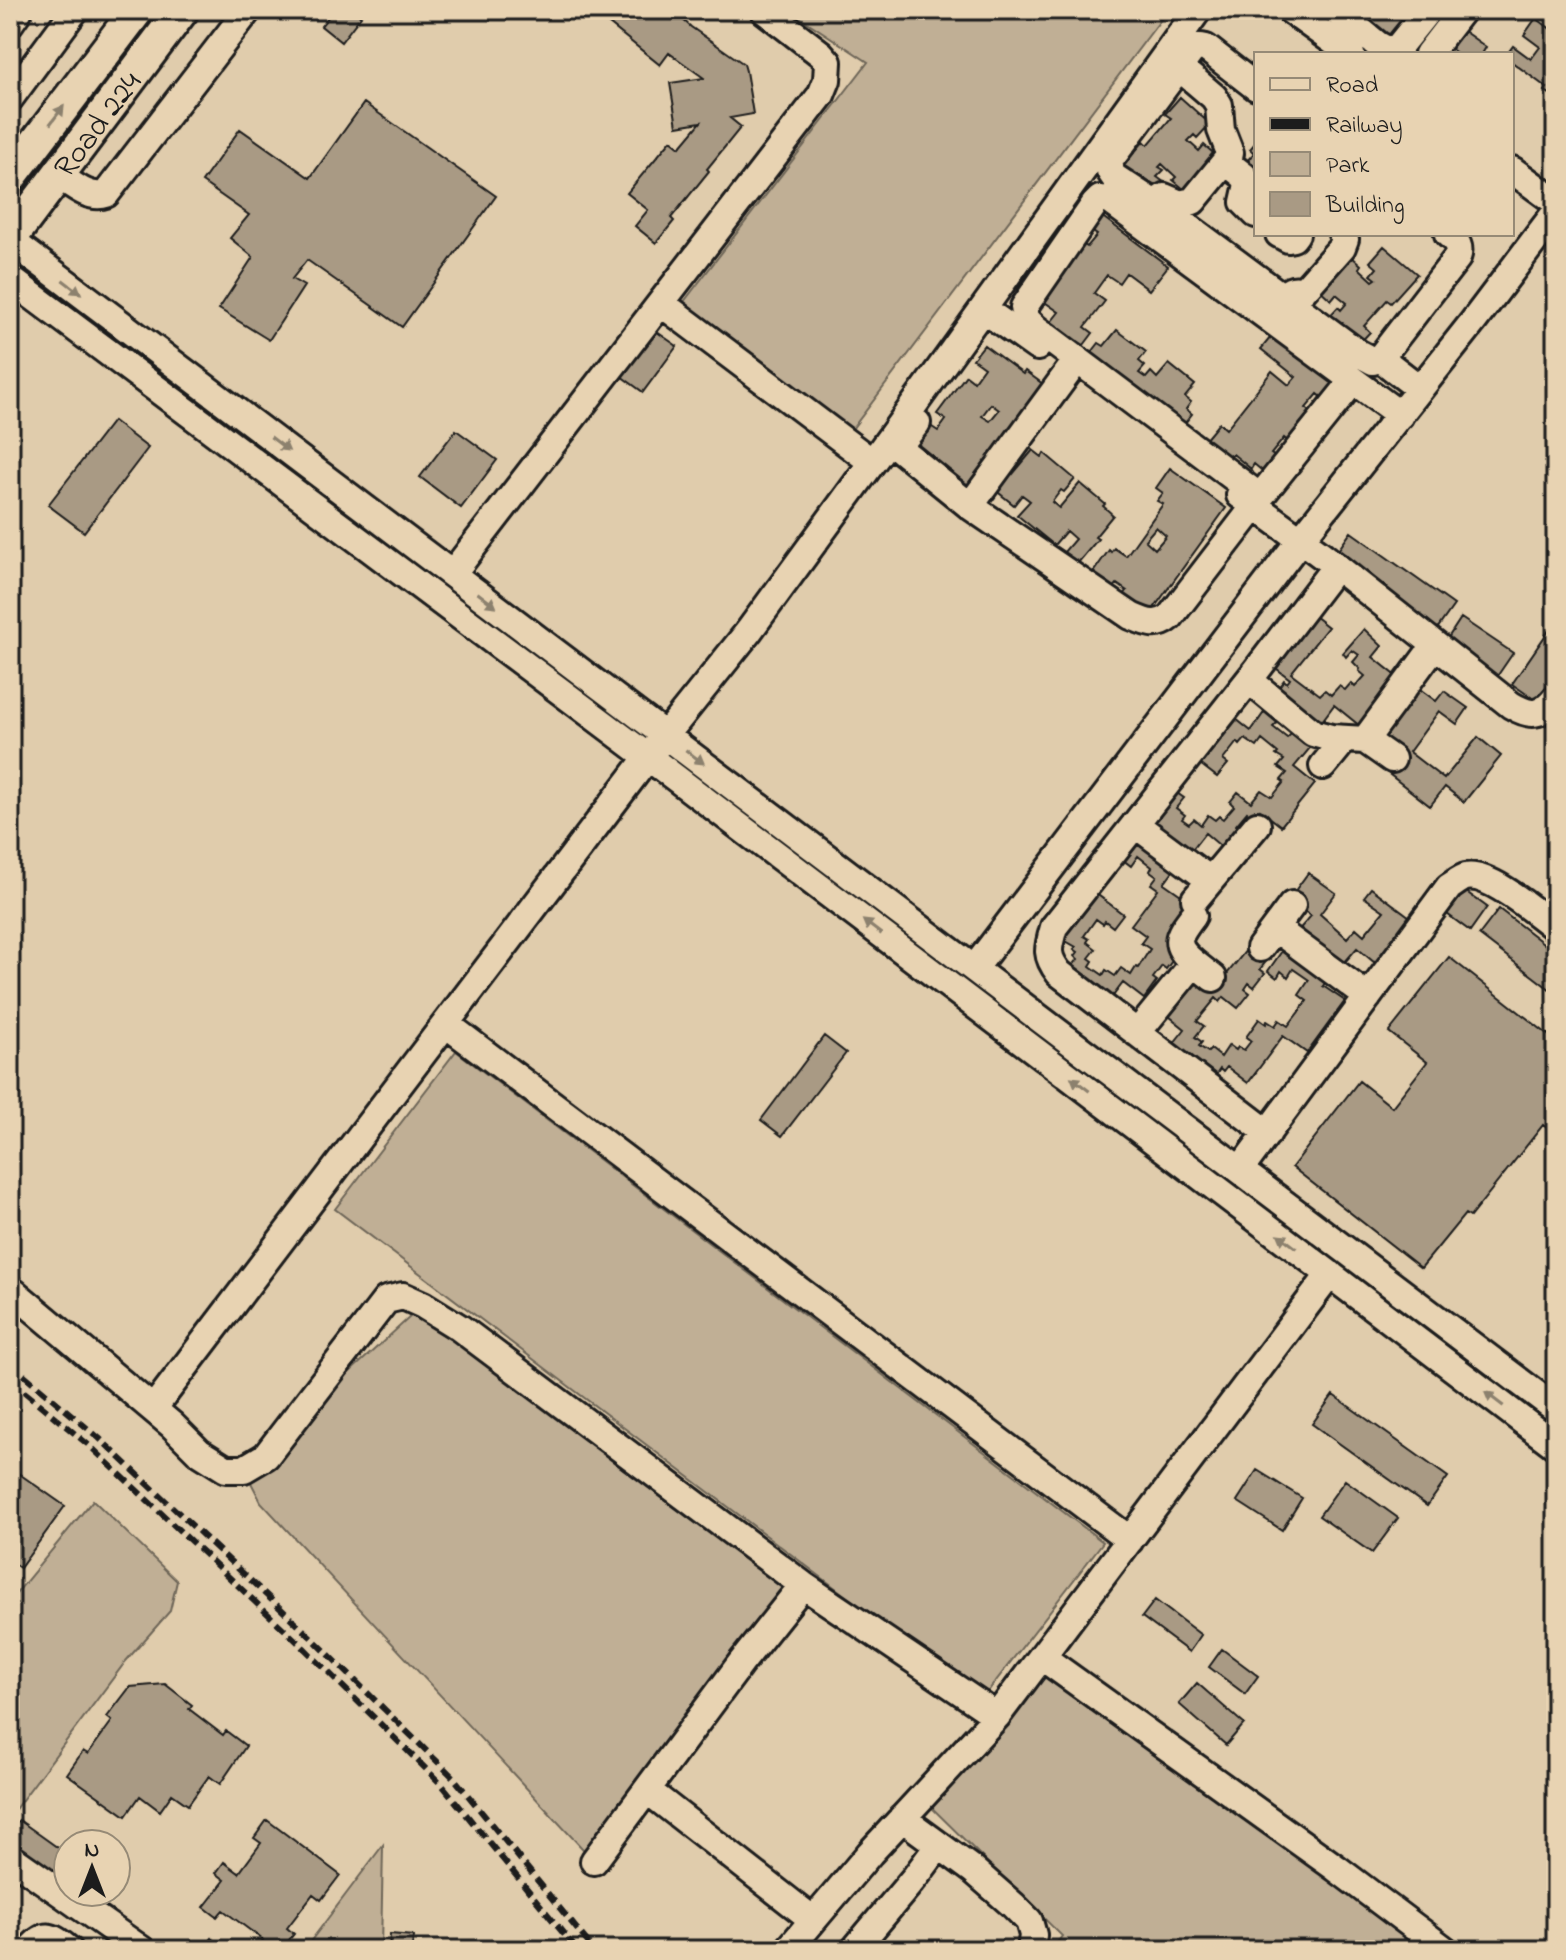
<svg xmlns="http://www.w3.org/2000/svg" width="1566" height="1960" font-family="'Indie Flower',sans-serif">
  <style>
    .green { fill: #c0af95; stroke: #6e6658; stroke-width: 2 }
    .building { fill: #a99a84; stroke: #1c1c1c; stroke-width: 2; fill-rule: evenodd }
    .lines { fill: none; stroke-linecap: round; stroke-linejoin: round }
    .minor-casing { stroke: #1c1c1c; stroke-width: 32 }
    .major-casing { stroke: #1c1c1c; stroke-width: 38 }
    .minor { stroke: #e8d3b2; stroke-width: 26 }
    .major { stroke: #e8d3b2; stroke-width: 32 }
    .rail { stroke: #1c1c1c; stroke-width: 6; stroke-dasharray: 12 6; stroke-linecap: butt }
    .oneway { fill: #8c816e }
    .labels { text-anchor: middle; stroke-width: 6; stroke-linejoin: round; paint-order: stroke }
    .street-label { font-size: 32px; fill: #1c1c1c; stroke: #e8d3b2 }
  </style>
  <rect width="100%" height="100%" fill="#e0ccac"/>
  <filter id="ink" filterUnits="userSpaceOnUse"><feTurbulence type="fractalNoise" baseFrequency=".0125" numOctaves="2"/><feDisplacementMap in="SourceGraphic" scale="16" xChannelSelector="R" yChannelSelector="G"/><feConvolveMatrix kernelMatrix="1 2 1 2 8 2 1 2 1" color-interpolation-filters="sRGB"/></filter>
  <g filter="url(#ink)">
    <path class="green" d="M789,10H1168L849,433L683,303L868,62Z
      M456,1051L1103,1542L982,1699L335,1209Z
      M423,1305L803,1585L594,1861L261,1502L244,1469Z
      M93,1500L177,1581L170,1611L126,1661L10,1816V1601Z
      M1042,1657L1440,1950H1052L1062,1936L921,1797Z
      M383,1845L381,1950H304Z"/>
    <path class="building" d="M328,10H353L361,16L341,42L321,26L329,16L325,14Z
      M619,10H672L691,27L744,64L746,71L753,114L730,118L741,127L707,169L709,171L671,218L674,221L656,243L635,226L648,210L627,193L671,140L680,147L701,122L677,126L670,83L704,78L669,53L660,65L608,23Z
      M1346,10H1380L1376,15L1380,19L1387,10H1418L1391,46Z
      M1536,18L1556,33V98L1545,91L1547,88L1512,62V54H1507L1513,46L1531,59L1540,47L1524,35Z
      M1462,30L1486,47L1482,54H1458L1450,48Z
      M1180,97L1210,124L1197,138L1194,135L1188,141L1199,151L1204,145L1219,158L1185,190L1173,180L1176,177L1162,164L1159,167L1164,170L1157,177L1165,183L1151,199L1118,171L1144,141L1148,145L1171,118L1165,114Z
      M364,103L496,196L402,327L307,260L292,279L304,286L269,340L219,309L253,257L230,238L249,215L202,182L240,129L310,178Z
      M1256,142V171L1246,162L1254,153L1250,149Z
      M1100,215L1168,266L1149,290L1126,273L1119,283L1107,275L1094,293L1105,301L1085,327L1093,333L1084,345L1078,341L1071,351L1044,331L1059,312L1039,298L1080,242L1087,247L1097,235L1090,230Z
      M1384,246L1417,274L1391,303L1387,300L1364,326L1370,332L1355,348L1325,321L1338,307L1341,310L1347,303L1336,294L1331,300L1317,287L1350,255L1361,265L1359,268L1373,281L1376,279L1371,275L1377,268L1370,262Z
      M647,325L677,346L643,392L614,371Z
      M1117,330L1146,352L1139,361L1145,366L1139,373L1146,378L1151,372L1157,378L1169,364L1195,385L1185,397L1191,402L1186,409L1192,414L1178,432L1085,361L1099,343L1104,346Z
      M1275,332L1336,382L1323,398L1318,394L1306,408L1315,415L1291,444L1284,438L1271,454L1278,459L1266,474L1254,464L1251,469L1233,454L1227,460L1200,446L1219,423L1226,429L1272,371L1289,385L1296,377L1261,349Z
      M984,345L1023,374L1025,371L1047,387L966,497L913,447L929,425L938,431L946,420L937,414L966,375L974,381L984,367L973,359ZM991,404L999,410L990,421L982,416Z
      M113,421L148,448L84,532L48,505Z
      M456,430L497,460L461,508L420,477Z
      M1033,450L1042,457L1044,453L1075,479L1064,492L1061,490L1052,502L1059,508L1080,483L1105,504L1103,506L1113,515L1095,537L1098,539L1077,564L1063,553L1075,539L1066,531L1054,545L1017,515L1030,501L1022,495L1014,505L994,489L1009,470L1013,474Z
      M1170,468L1226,508L1149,615L1123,596L1127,591L1117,584L1113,589L1092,574L1109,550L1111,552L1114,548L1126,556L1163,504L1157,501L1163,493L1156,488ZM1156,527L1166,536L1155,549L1145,540Z
      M1351,532L1454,605L1437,629L1334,556Z
      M1309,612L1328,627L1291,673L1320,695L1325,690L1331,695L1339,686L1345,690L1351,683L1355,687L1365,676L1359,671L1360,669L1353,662L1359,655L1352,650L1346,657L1343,653L1364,629L1382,646L1373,657L1399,678L1360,726L1334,705L1319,725L1275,692L1284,680L1287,683L1290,679L1268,662Z
      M1461,618L1513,653L1496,678L1444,644Z
      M1556,620V683L1541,704L1512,684Z
      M1417,687L1436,701L1444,691L1468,708L1457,724L1439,711L1409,752L1444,779L1478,737L1501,756L1464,802L1445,787L1430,806L1385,771L1399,752L1380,738Z
      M1265,711L1278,722L1273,727L1287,738L1291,734L1310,748L1294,767L1315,784L1281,826L1260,810L1254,818L1247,812L1236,825L1239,826L1229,838L1226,851L1205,833L1190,852L1146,817L1174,791L1184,798L1176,808L1185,815L1182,819L1189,824L1194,819L1201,825L1208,815L1215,820L1219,816L1223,819L1234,806L1230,802L1238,792L1251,802L1261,790L1272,797L1284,782L1281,780L1287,773L1278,767L1284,760L1276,755L1278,753L1262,740L1257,747L1245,739L1240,745L1237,742L1223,760L1228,764L1217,777L1195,760L1231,715L1251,731Z
      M1138,829L1181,860L1164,883L1191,902L1165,945L1177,954L1166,969L1162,966L1153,978L1157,981L1144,999L1123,983L1107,1004L1072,967L1078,959L1075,956L1078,952L1074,949L1076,947L1057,936L1091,890L1123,914L1113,927L1105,921L1103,924L1096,919L1084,936L1089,939L1087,942L1096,949L1089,958L1093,961L1090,966L1103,975L1106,970L1115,976L1121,968L1131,975L1136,967L1138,968L1150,949L1141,943L1146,936L1131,925L1158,889L1151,884L1157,876L1150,871L1152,867L1138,856L1131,866L1118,856Z
      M1308,873L1336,893L1320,914L1347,938L1356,928L1364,935L1384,911L1364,897L1371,888L1410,917L1375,963L1357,948L1338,970L1296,933L1311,916L1289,899Z
      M1465,891L1487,907L1470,931L1447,914Z
      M1499,909L1556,953V994L1479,935Z
      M1289,941L1332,973L1323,986L1345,1001L1307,1053L1283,1036L1248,1083L1227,1067L1223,1072L1220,1069L1216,1075L1219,1077L1211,1088L1166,1053L1185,1029L1164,1012L1198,968L1219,984L1251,944L1269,958L1260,969L1265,973L1254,987L1249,983L1245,989L1250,993L1238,1008L1224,997L1220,1002L1216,998L1197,1021L1204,1026L1195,1037L1202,1042L1199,1046L1208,1052L1211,1049L1221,1057L1229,1045L1236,1050L1238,1047L1244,1050L1251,1041L1246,1037L1259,1019L1266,1024L1267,1021L1275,1026L1279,1020L1288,1026L1307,1001L1299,995L1309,980L1293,969L1288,977L1281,971L1277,978L1268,971Z
      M1449,957L1556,1041V1135L1543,1125L1470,1217L1465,1214L1421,1268L1292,1167L1359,1081L1392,1107L1427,1062L1389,1032Z
      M824,1036L846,1053L782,1136L761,1120Z
      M1333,1395L1448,1477L1427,1506L1312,1424Z
      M1257,1470L1302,1498L1282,1530L1237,1501Z
      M18,1473L65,1506L20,1568L10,1561V1484Z
      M1345,1480L1398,1518L1372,1553L1319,1516Z
      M1155,1600L1201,1635L1189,1652L1142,1617Z
      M1222,1649L1258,1676L1245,1694L1209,1667Z
      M1197,1683L1244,1724L1226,1745L1179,1704Z
      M165,1684L192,1705L189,1709L223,1735L226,1731L246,1746L220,1784L209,1776L188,1805L172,1794L160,1811L140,1796L126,1816L67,1774L83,1751L88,1754L112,1721L107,1717L130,1687Z
      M19,1820L68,1855V1859L51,1883L10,1853V1832Z
      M267,1820L340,1875L321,1900L313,1894L287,1928L294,1934L281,1950H261L258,1947L263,1940L223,1910L217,1917L204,1907L225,1880L216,1873L224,1862L239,1873L261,1843L254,1838Z
      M390,1934L413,1936L412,1950H389Z
      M212,1938L227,1950H203Z"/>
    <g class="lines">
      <g class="minor-casing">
        <path id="minor" d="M1290,10L1351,54
          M1335,10L1378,45L1389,51L1399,46L1428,10
          M10,23L19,10
          M1428,54L1462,10
          M1256,87L1206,48L1201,47L1192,50L1110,160V171L1114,177L1172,215L1358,353L1373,361L1380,358L1420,389
          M10,98L75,10
          M1226,162L1244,176L1248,184L1244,202L1256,214
          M1512,170L1556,202
          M58,175C72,184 89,200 106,194L248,10
          M1158,201L1164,197L1180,204L1193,201L1229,157L1230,153L1221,130L1219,105L1214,97L1180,68
          M1279,234L1288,239L1293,238L1296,234
          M10,240L1556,1409
          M10,279L648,757L1556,1446
          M1282,298C1288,291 1293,287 1303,291L1342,247L1345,239L1342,234
          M661,303L872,462
          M983,309L1037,347
          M1380,358L1457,258C1461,247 1457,241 1448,234
          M1069,371L970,506L1131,616C1145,622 1157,628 1170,617L1255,506
          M1353,381L1260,497L1035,328L1026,319L1024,307L1094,205L1100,199L1109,200L1400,415
          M917,423L901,443L900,447L901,450L970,506
          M1240,495L1323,556L1511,705C1531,717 1541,716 1556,698
          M452,574L821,95L827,80L828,62L821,54L764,10
          M1249,680L1313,733L1331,738L1365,740L1392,759
          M1365,740L1435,645
          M1323,766L1345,739
          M1135,824L1210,880
          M1195,899L1257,825
          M1275,928L1368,997
          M1260,948L1292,905
          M1194,963L1213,978
          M974,969L1301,539L1473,322L1556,212
          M446,1024L1130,1540
          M1137,1033L1194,963C1171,944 1178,936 1193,916
          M1268,1133L1059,973C1045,955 1048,948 1054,927L1256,671L1336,566
          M1240,1170L1449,887C1454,884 1461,878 1466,877C1490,872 1537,914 1556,928
          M10,1289L172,1425L199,1452L226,1469H244L266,1456L386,1300L403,1296L423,1305L460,1328L803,1585L997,1716
          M153,1409L648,757L749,631L890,438L1198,10
          M1042,1657L1336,1868L1445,1950
          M647,1790L812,1919
          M902,1818L973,1870L1013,1905L1029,1921L1033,1935L1031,1950
          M10,1857L142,1950
          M594,1861L741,1663L803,1585
          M30,1950C46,1930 52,1937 69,1950
          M788,1950L870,1853L997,1716L1330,1274
          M854,1950L916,1876L939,1845"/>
      </g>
      <g class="major-casing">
        <g id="major">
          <path d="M10,177L137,10"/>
          <path id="s1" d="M10,239L182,10"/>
        </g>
      </g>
      <use href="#minor" class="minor"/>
      <use href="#major" class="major"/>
      <path class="rail" d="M10,1363L99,1438L313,1639L453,1777L594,1950
        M10,1380L91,1447L304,1648L443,1786L577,1950"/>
    </g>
    <defs><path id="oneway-solid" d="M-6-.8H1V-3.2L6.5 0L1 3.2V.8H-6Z" transform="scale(2)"/></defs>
    <g class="oneway">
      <use href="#oneway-solid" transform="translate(57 115) rotate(-53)"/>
      <use href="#oneway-solid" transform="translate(72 287) rotate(37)"/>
      <use href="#oneway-solid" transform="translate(280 444) rotate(37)"/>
      <use href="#oneway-solid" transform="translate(487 600) rotate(37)"/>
      <use href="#oneway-solid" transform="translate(695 757) rotate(37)"/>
      <use href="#oneway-solid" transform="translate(872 927) rotate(-143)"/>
      <use href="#oneway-solid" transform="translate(1080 1084) rotate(-143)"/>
      <use href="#oneway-solid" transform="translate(1287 1241) rotate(-143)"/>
      <use href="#oneway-solid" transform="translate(1494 1399) rotate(-143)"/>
    </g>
  </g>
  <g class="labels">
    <g class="street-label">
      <text dy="11" stroke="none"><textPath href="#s1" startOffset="144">Road 224</textPath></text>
    </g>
  </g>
  <rect width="1566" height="1960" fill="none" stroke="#e8d3b2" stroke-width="40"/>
  <rect x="20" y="20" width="1526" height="1920" fill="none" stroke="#1c1c1c" stroke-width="3" filter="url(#ink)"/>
  <rect x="1254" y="52" width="260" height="184" fill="#e8d3b2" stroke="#968a76" stroke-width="2"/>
  <rect x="1270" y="78" width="40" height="12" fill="#e8d3b2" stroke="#968a76" stroke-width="2"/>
  <text x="1326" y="92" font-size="24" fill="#1c1c1c">Road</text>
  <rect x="1270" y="118" width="40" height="12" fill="#1c1c1c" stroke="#968a76" stroke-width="2"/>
  <text x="1326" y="132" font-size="24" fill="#1c1c1c">Railway</text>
  <rect x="1270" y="152" width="40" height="24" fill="#c0af95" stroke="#968a76" stroke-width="2"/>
  <text x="1326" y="172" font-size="24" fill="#1c1c1c">Park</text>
  <rect x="1270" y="192" width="40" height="24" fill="#a99a84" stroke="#968a76" stroke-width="2"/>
  <text x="1326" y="212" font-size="24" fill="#1c1c1c">Building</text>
  <g transform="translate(92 1868)"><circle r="38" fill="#e8d3b2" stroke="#968a76" stroke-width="2"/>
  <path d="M0-6L14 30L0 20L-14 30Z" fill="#1c1c1c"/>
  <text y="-12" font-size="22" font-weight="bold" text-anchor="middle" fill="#1c1c1c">N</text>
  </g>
</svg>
